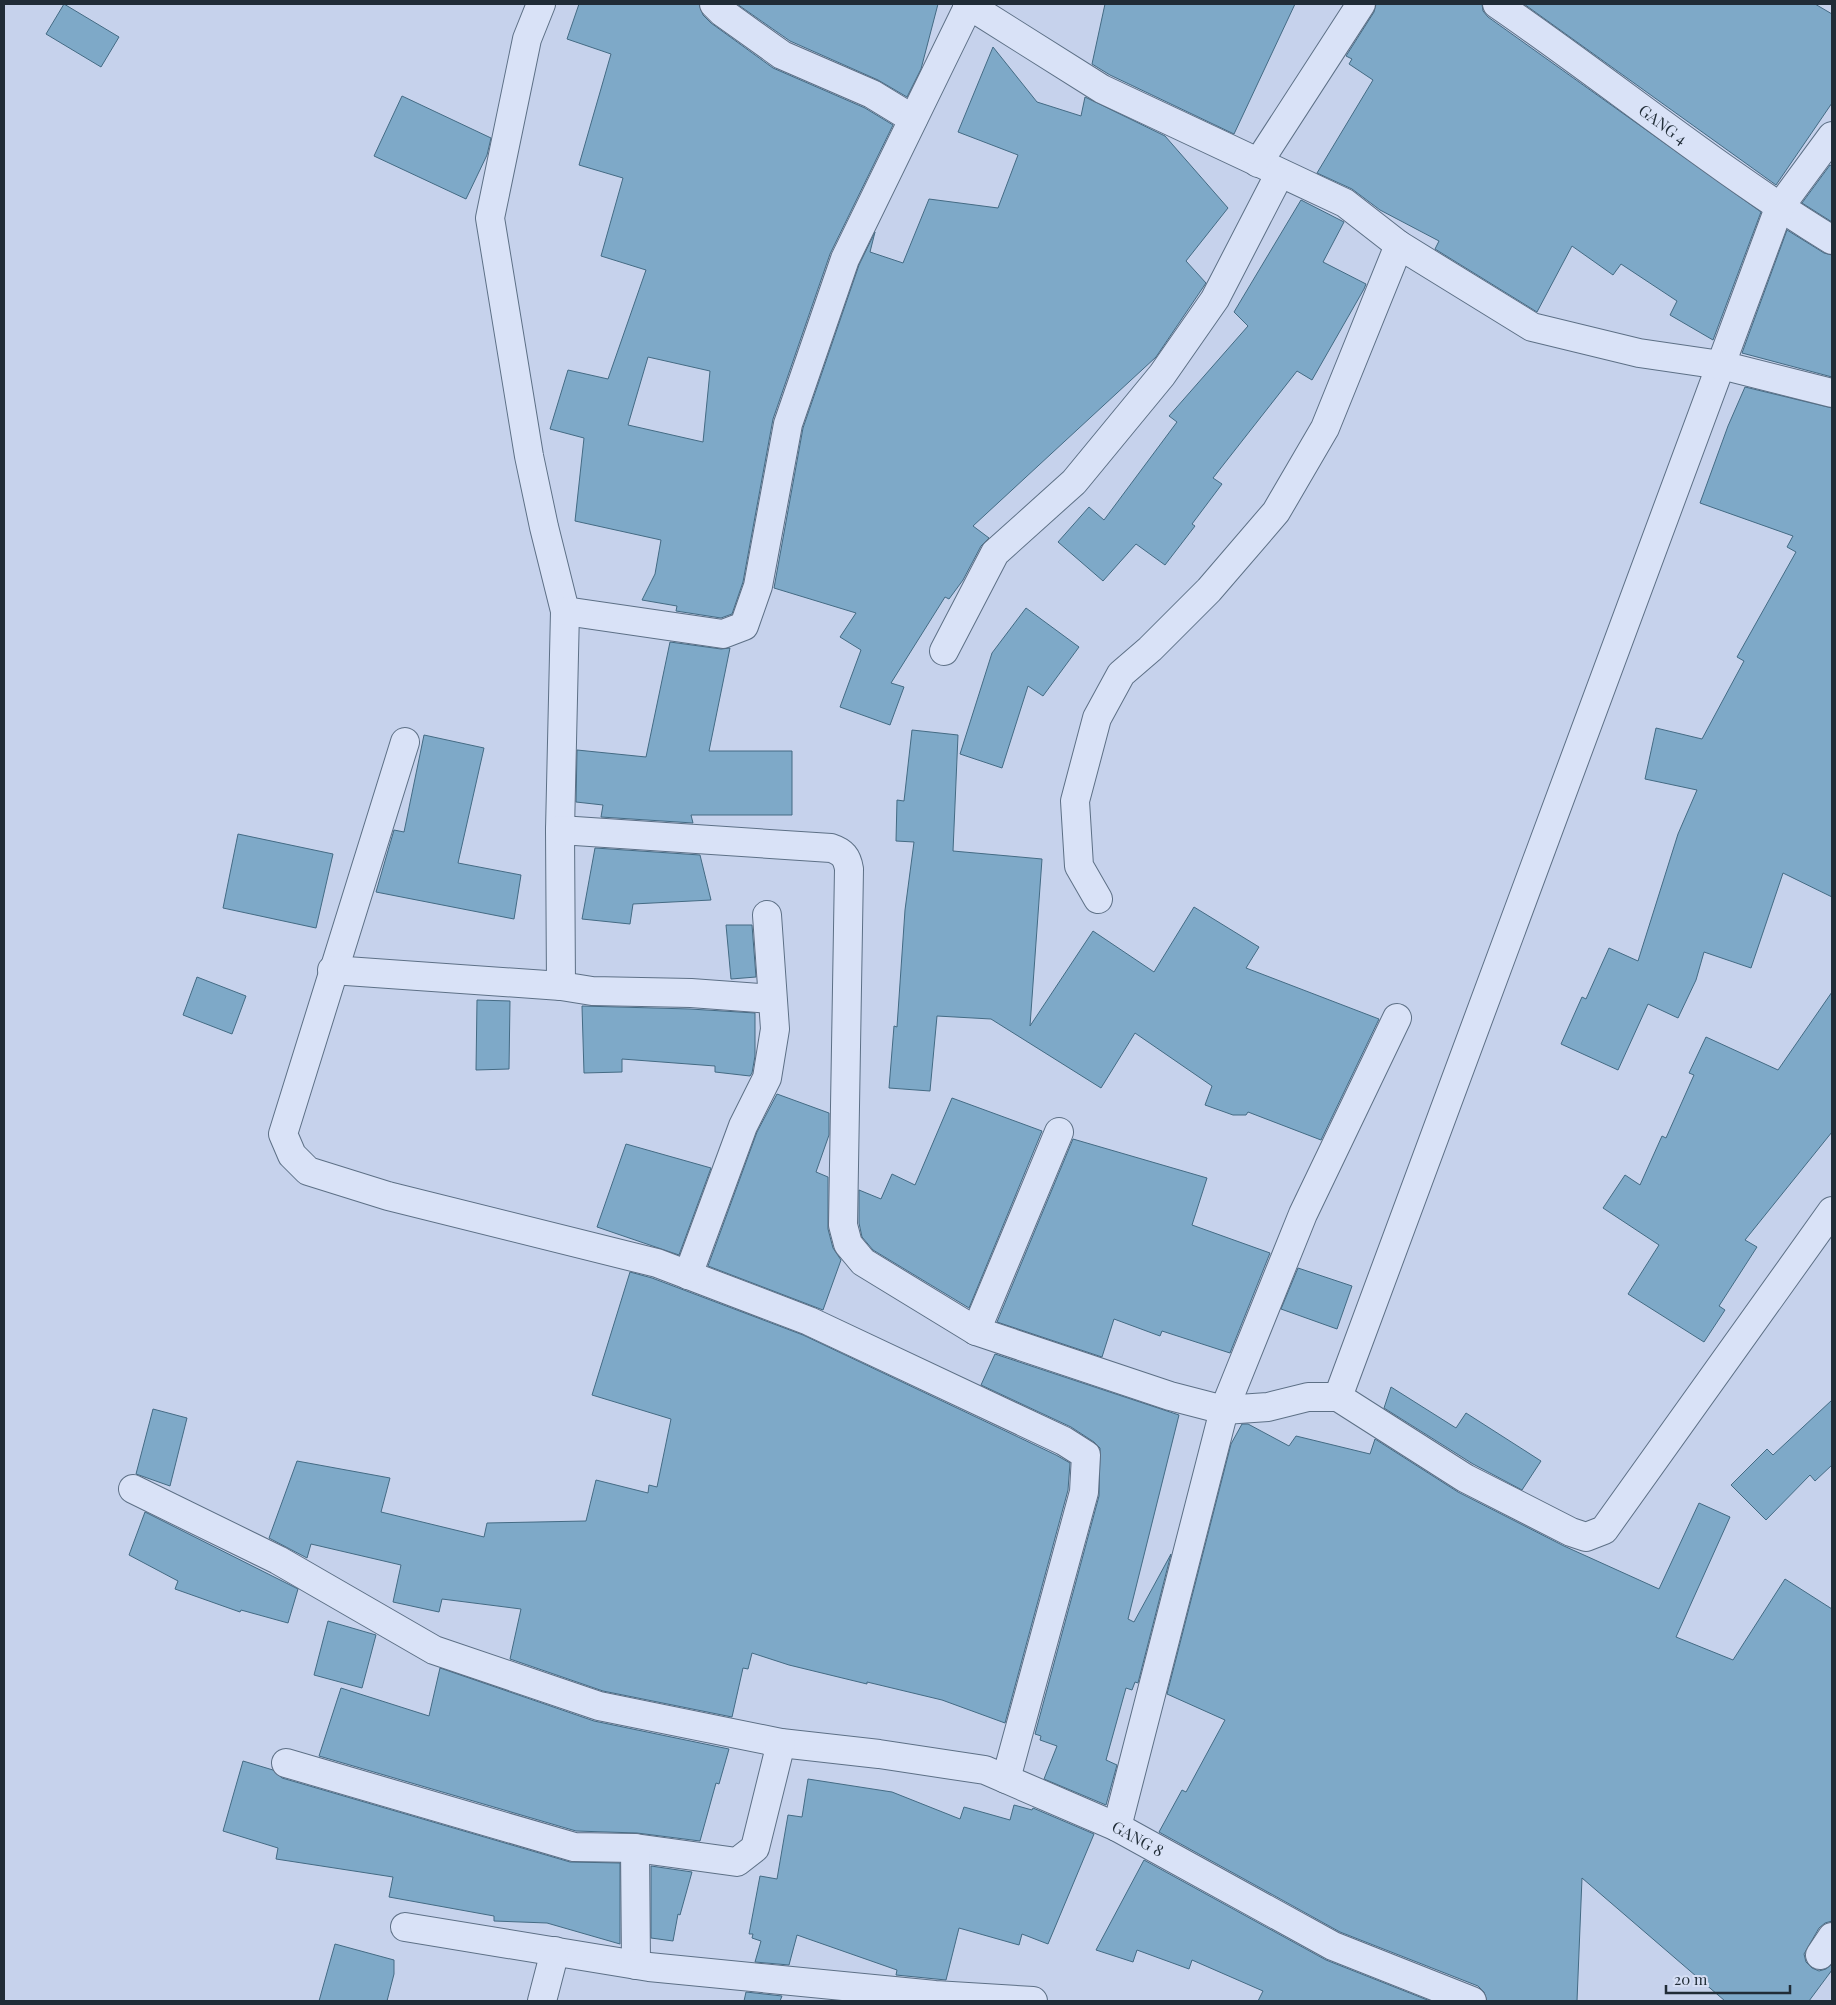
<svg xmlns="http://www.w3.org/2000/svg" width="1836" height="2005" font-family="'Playfair Display',serif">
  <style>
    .building { fill: #7ea9c8; stroke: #446b84; fill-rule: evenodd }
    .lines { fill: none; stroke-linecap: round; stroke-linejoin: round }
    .minor-casing { stroke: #5d7086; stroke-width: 30 }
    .minor { stroke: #d9e2f7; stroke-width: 28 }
    .labels { text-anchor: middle; stroke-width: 4; stroke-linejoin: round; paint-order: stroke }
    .street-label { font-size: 16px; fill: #202c37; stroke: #d5def4 }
  </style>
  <rect width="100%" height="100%" fill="#c6d2ec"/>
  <path class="building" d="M64,4L119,37L101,67L46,34Z
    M579,4H699L703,15L711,23L773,68L865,108L893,125L830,254L773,419L743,582L732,614L721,618L676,611L677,606L642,600L655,574L661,540L575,521L584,438L550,429L568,370L608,379L646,270L601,256L623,178L579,165L611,54L567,39ZM648,357L710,371L703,442L628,425Z
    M737,4H938L921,69L907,97L878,80L790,41Z
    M1105,4H1295L1234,134L1110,75L1092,64Z
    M1376,4H1482L1483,11L1488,17L1761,212L1713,340L1670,315L1677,301L1621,264L1613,275L1572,246L1537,312L1435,249L1439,241L1380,210L1352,189L1317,173L1373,80L1349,64L1352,59L1346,56L1374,12Z
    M1524,4H1815L1832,14V103L1776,185Z
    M993,47L1037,102L1081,116L1085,97L1165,136L1228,208L1186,261L1206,283L1156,357L973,526L989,538L981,546L963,580L949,599L945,597L891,683L904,687L890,725L840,707L861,650L840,637L856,613L774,588L803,428L859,265L875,232L870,252L903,263L929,199L998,208L1018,155L958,132Z
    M402,96L491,138L487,155L466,199L374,156Z
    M1830,165L1832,166V222L1802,203Z
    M1301,200L1344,222L1323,262L1366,284L1364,289L1312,380L1297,371L1213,478L1222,484L1192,524L1195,526L1165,565L1136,544L1103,581L1058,542L1089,507L1104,520L1177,422L1169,416L1248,326L1234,312Z
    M1787,230L1824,253L1832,255V377L1742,353Z
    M1745,387L1832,408V897L1783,873L1751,968L1704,952L1696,980L1678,1018L1648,1004L1618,1070L1561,1044L1582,997L1586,999L1609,948L1638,961L1678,834L1697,790L1645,779L1656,728L1702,739L1744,661L1737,657L1796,552L1787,547L1793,536L1700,503L1728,426Z
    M1026,608L1079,647L1043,696L1028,686L1002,768L960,754L992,653Z
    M670,642L721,649L730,648L709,751H792V815H691L693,823L601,817L603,805L576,802L577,750L646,757Z
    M912,730L958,735L953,851L1042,859L1030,1026L1093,931L1154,972L1194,907L1259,947L1246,968L1379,1019L1321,1140L1248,1112L1246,1115H1233L1205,1105L1212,1086L1135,1033L1101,1088L991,1019L937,1016L930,1091L889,1088L894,1026L897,1027L905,910L914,842L896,841L897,800L904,801Z
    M424,735L484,748L458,863L521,875L514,919L376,892L394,830L404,832Z
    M238,834L333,854L316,928L223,908Z
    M595,848L700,855L711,900L633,904L630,924L582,919Z
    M726,925H752L756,977L731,979Z
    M197,977L246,996L232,1034L183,1015Z
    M1832,992V1132L1745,1240L1757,1247L1719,1306L1725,1310L1704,1342L1628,1294L1659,1245L1603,1208L1625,1175L1640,1185L1662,1136L1666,1138L1694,1075L1689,1073L1706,1037L1778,1070Z
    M477,1000L510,1001L509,1069L476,1070Z
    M582,1006L690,1009L755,1013V1056L752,1073L750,1076L715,1072V1066L622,1059V1072L584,1073Z
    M777,1094L829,1113V1135L816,1172L828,1177V1229L833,1248L841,1260L823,1310L708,1266L757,1132Z
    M952,1098L1042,1131L969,1308L873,1250L862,1237L859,1223V1190L881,1199L892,1174L915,1185Z
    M1073,1139L1207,1178L1192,1225L1270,1253L1230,1353L1162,1331L1160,1336L1114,1319L1102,1357L997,1322Z
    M626,1144L711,1168L679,1255L597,1227Z
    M1298,1268L1352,1286L1337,1329L1281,1309Z
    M630,1272L652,1278L803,1335L1056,1455L1070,1463L1068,1490L1005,1723L942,1700L867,1682V1684L789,1665L752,1653L748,1669L743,1668L732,1717L603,1691L510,1659L521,1609L442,1599L439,1612L393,1602L401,1565L311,1544L307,1558L269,1538L297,1461L390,1478L381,1512L484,1537L487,1523L586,1521L596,1480L648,1493L649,1485L657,1487L671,1419L592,1395Z
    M995,1354L1179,1415L1128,1619L1134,1622L1171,1554L1138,1683L1135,1682L1132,1690L1126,1688L1106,1760L1117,1765L1106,1805L1044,1779L1057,1746L1040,1740L1041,1736L1035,1734L1099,1496L1100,1448L1094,1442L1071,1427L981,1385Z
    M1391,1387L1456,1428L1466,1413L1541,1461L1522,1490L1473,1464L1384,1408Z
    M1832,1400V1465L1815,1481L1810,1475L1766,1520L1731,1485L1767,1449L1773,1455Z
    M153,1409L187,1418L170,1486L136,1474Z
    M1242,1424H1248L1289,1446L1296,1436L1370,1454L1375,1439L1458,1492L1564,1546L1659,1589L1699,1503L1730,1517L1676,1637L1733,1660L1785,1579L1832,1609V1921L1825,1923L1819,1928L1804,1954L1806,1962L1812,1968L1819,1971L1826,1969L1832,1964V1970L1809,2001H1725L1582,1878L1577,2001H1487L1484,1992L1478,1986L1340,1932L1159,1832L1182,1790L1186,1792L1225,1720L1167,1694L1231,1444Z
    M145,1512L298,1589L288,1623L241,1610L240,1612L175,1589L178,1581L129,1555Z
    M328,1621L376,1635L362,1688L314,1675Z
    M440,1668L594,1721L729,1749L719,1784L716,1783L700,1841L637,1833L576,1831L319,1756L341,1688L429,1716Z
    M243,1761L273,1770L282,1778L570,1862L620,1863V1944L547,1923L494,1921V1916L389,1897L393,1877L276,1859L278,1848L223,1831Z
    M808,1779L892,1792L960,1819L964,1807L1010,1820L1014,1805L1032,1810L1033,1808L1094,1834L1048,1944L1022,1934L1019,1945L959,1928L946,1980L896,1975L897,1970L797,1935L789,1965L755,1962L761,1941L752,1938L753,1934H749L760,1876L777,1879L788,1815L802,1817Z
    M1144,1860L1326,1960L1430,2001H1258L1263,1991L1192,1960L1189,1969L1137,1950L1133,1962L1096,1950Z
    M651,1866L692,1872L680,1915L678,1914L673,1941L651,1938Z
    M335,1944L394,1960V1974L387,2001H319Z
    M746,1992L782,1996L780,2001H744Z"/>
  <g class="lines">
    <g class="minor-casing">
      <g id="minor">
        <path d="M541,4L527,39L490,218L529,456L544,527L565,611L560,830L561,986"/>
        <path d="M714,4L722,12L782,55L872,94L913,119"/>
        <path d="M967,4L1102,89L1345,203L1399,245"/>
        <path id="s1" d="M1497,4C1609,81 1716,169 1832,240"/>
        <path d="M1258,163L1361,4"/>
        <path d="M565,611L723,634L744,626L758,586L788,424L845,259L969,5"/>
        <path d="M944,651L995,553L1074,482L1162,375L1215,299L1280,173"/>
        <path d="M405,742L283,1134L292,1155L308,1171L388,1196L657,1263L809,1321L1064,1441L1086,1455L1084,1492L1006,1779"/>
        <path d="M560,830L831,848C843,852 847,857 849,869L843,1225L848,1244L863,1262L976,1331L1170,1396L1224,1410L1268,1407L1308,1397H1338L1779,208L1832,136"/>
        <path d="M1098,899L1079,866L1075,801L1097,718L1121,674L1150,649L1209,590L1276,512L1325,428L1399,245L1532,327L1639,353L1721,365L1832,393"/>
        <path d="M332,970L561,986L592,991L691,993L772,999"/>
        <path d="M688,1275L743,1126L767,1078L775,1029L767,915"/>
        <path d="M976,1331L1059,1132"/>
        <path d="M1338,1397L1465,1478L1571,1532L1586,1537L1604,1530L1832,1211"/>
        <path id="s2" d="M133,1489L278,1560L434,1650L599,1706L781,1743L879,1754L985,1770L1117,1827L1333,1946L1472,2001"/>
        <path d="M286,1763L574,1847L635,1848L737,1862L755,1848L781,1743"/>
        <path d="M1117,1827L1224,1410L1303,1214L1397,1018"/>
        <path d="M635,1848L636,1965"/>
        <path d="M405,1927L649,1967L935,1995L1033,2001"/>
        <path d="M1820,1955L1832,1937"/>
        <path d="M542,2001L555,1951"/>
      </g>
    </g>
    <use href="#minor" class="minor"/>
  </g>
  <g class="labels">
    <g class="street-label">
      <text dy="6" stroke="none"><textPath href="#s1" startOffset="205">GANG 4</textPath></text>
      <text dy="6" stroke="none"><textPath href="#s2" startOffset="1075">GANG 8</textPath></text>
    </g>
  </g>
  <rect width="1836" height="2005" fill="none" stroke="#202c37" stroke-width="10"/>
  <path d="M1666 1985v8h124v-8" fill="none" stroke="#202c37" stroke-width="2.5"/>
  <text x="1674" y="1985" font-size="15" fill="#202c37" stroke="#d5def4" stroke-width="4" paint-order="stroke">20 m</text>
</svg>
